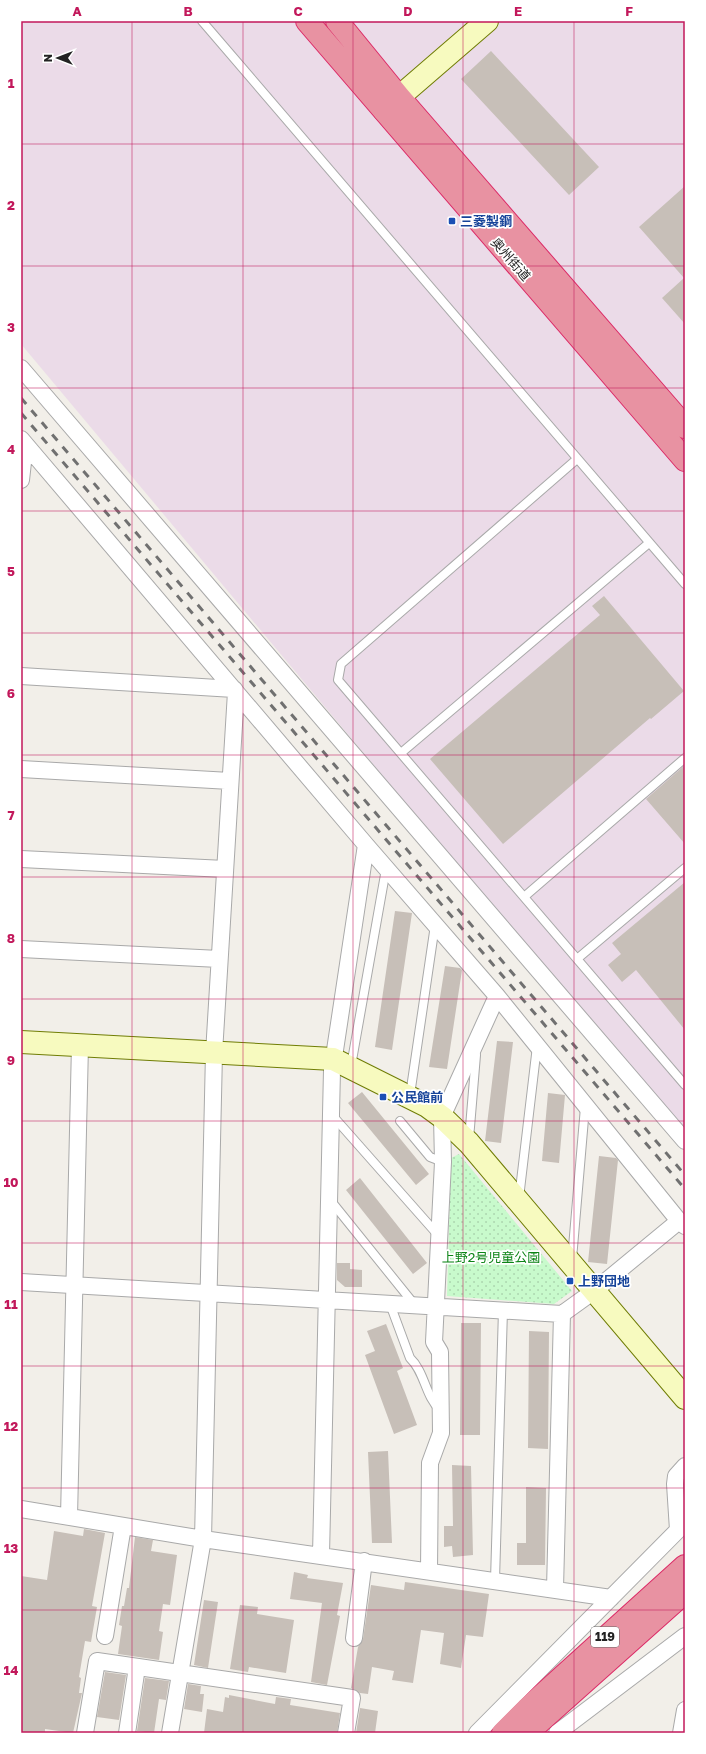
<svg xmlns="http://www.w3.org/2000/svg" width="706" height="1754" font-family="'Golos Text','Noto Sans JP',sans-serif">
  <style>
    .industrial { fill: #ebdbe8 }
    .park { fill: url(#park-dots) }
    .building { fill: #c7bfb8 }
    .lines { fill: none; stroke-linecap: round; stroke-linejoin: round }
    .lane-casing { stroke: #a9a9a9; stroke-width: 10 }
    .street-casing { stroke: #a9a9a9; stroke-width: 18 }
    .secondary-casing { stroke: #707d05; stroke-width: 24 }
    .highway-casing { stroke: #dc2a67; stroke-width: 24 }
    .lane { stroke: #fff; stroke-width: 8 }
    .street { stroke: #fff; stroke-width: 16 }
    .secondary { stroke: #f7fabf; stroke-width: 22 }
    .highway { stroke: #e892a2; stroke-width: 22 }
    .rail { stroke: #707070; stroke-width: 3; stroke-dasharray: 8 8; stroke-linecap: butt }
    .grid { fill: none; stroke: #c2185b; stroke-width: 1; stroke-opacity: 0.55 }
    .transit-dot { fill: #1a4fb4; stroke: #fff; stroke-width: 1.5 }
    .labels { text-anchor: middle; stroke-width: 3.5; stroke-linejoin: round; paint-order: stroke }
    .shield { fill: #fff; stroke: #646464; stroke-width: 1 }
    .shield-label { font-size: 12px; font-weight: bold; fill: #222 }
    .transit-label { font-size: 13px; font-weight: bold; fill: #164399; stroke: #fff; text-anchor: start }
    .street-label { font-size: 13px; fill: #222; stroke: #fff }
    .park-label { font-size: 13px; fill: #0c8416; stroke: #fff }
    .neatline { fill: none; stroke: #c2185b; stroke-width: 1.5 }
    .grid-label { font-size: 13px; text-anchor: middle; font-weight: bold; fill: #c2185b }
  </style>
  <defs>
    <pattern id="park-dots" width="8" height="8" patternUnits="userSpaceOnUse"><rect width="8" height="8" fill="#c8facc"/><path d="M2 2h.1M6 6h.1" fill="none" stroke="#acd6af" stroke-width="1.8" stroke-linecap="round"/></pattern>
  </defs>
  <rect width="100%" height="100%" fill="#f2efe9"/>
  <path class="industrial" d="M21,21H685V1137L21,344Z"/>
  <path class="park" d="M459,1154L572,1291L554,1304L447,1296L451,1158Z"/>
  <path class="building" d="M491,51L599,167L569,195L461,79Z
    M685,186V324L662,298L684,278L639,227Z
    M604,596L684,691L651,719L650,718L503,844L430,759L600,615L592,606Z
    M685,765V844L646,799Z
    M685,882V1030L636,970L622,982L608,965L621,954L612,943Z
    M395,911L412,913L392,1050L375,1047Z
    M445,966L460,968L462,970L447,1069L429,1067Z
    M497,1041L513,1042L501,1143L485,1141Z
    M362,1092L429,1174L416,1185L348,1103Z
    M548,1093L565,1095L559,1163L542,1161Z
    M599,1156L616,1158L618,1160L607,1264L588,1262Z
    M360,1178L427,1263L413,1274L346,1190Z
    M337,1263H350V1269L362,1270V1287H345L337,1280Z
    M461,1323H481L480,1435H460Z
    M386,1324L403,1368L397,1371L417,1425L394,1434L365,1355L375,1351L367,1331Z
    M529,1331L549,1332L548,1449L528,1448Z
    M388,1451L392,1543H372L368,1452Z
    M452,1465L471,1466L473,1555L453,1557L452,1546L444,1547V1526H453Z
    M526,1487L546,1488L545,1565H517V1543H526Z
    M84,1529L105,1533L92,1606L97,1607L91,1642L85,1641L79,1677L81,1678L79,1693H82L73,1733L45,1729V1733H21V1576L47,1580L54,1531L83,1536Z
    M135,1537L153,1540L151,1551L177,1555L170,1605L163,1604L159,1631L163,1632L159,1660L118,1654L122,1626L119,1625L122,1606H124L127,1588H129Z
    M294,1572L308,1575L307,1578L343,1583L337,1615L340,1616L327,1685L311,1682L322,1603L290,1599Z
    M405,1582L489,1594L483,1637L466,1635L461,1668L440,1664L444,1633L421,1630L413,1683L392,1680L394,1671L372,1667L368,1694L360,1693L351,1688L358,1647L363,1639L371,1585L404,1590Z
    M204,1600L218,1602L208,1668L194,1665Z
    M240,1605L258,1607L257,1614L294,1620L286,1673L249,1667L248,1672L230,1669Z
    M105,1672L126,1675L119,1720L97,1717Z
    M145,1678L169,1681L166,1700L159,1699L154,1733L137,1731Z
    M188,1684L201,1686L200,1694H204L202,1712L184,1709Z
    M229,1695L275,1704L276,1697L291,1699L290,1705L340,1713L337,1733H204L207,1709L223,1712L225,1697L229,1698Z
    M360,1708L378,1711L375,1733H356Z"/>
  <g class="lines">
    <g class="lane-casing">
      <path id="lane" d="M202,21L685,584
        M577,459L341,664L338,680L685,1085
        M401,753L649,543
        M524,897L685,758
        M577,959L685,868
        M351,1066L386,869
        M410,1095L435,925
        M332,1115L438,1235
        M400,1121L430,1157L443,1162
        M469,1139L476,1055
        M519,1198L537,1046
        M331,1201L414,1304
        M572,1259L585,1107
        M390,1304L410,1358C425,1372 425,1396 440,1410
        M495,1580L503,1310"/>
    </g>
    <g class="street-casing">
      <path id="street" d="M21,368L685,1141
        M21,439L366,845L497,996L679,1221L685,1226
        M21,480L25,444
        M21,676L234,689
        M21,769L230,781
        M21,859L225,869
        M21,949L219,959
        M21,1282L562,1314L594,1291L679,1221
        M21,1509L203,1539L611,1598
        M69,1517L80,1045
        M678,1530L675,1484L676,1476L685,1466
        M321,1555L332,1070L366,845
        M429,1571L430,1463L441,1433L440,1352L434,1342L443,1162L442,1117L497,996
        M555,1589L562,1314
        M105,1636L123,1526
        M354,1638L364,1561
        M85,1733L97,1661L352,1698L346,1733
        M127,1733L137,1667
        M170,1733L203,1539L214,1053L236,692L234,689
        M477,1733L685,1523
        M557,1733L685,1636
        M681,1733L685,1710"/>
    </g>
    <g class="secondary-casing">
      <path id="secondary" d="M384,110L487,21
        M21,1042L333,1059L427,1106L442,1117L469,1143L685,1398"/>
    </g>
    <g class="highway-casing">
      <path id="highway" d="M307,21L685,460
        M337,21L399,97L685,427
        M503,1733L527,1709L685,1566
        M527,1733L685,1592"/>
    </g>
    <use href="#lane" class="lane"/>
    <use href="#street" class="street"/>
    <use href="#secondary" class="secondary"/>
    <use href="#highway" class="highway"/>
    <path class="rail" d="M21,398L685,1175
      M21,413L685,1189"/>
  </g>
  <path class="grid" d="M132,21V1733M243,21V1733M353,21V1733M463,21V1733M574,21V1733M21,144H685M21,266H685M21,388H685M21,511H685M21,633H685M21,755H685M21,877H685M21,999H685M21,1121H685M21,1243H685M21,1366H685M21,1488H685M21,1610H685"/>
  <g class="transit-dot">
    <rect x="448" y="217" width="8" height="8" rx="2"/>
    <rect x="379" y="1093" width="8" height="8" rx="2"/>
    <rect x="566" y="1277" width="8" height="8" rx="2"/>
  </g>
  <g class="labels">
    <rect class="shield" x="591" y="1627" width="28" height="20" rx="3"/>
    <g class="shield-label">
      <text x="605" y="1641">119</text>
    </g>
    <g class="transit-label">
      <text x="460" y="226">三菱製鋼</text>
      <text x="391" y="1102">公民館前</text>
      <text x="578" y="1286">上野団地</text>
    </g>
    <g class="street-label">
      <text transform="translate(511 259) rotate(49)" y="5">奥州街道</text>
    </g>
    <g class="park-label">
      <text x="491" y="1262">上野2号児童公園</text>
    </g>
  </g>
  <rect width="706" height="1754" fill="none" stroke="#ffffff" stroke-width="44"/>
  <g transform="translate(58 58) rotate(270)" stroke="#ffffff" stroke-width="3" paint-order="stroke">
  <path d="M0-3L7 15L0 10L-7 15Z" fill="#222222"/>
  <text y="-6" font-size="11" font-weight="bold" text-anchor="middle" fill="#222222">N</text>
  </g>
  <rect x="22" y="22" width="662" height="1710" class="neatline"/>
  <g class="grid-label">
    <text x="77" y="16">A</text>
    <text x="188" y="16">B</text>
    <text x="298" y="16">C</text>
    <text x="408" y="16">D</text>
    <text x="518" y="16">E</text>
    <text x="629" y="16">F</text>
    <text x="11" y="88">1</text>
    <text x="11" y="210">2</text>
    <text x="11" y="332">3</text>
    <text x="11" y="454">4</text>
    <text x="11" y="576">5</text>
    <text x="11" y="698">6</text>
    <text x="11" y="820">7</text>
    <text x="11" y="943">8</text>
    <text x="11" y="1065">9</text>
    <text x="11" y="1187">10</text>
    <text x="11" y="1309">11</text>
    <text x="11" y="1431">12</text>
    <text x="11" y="1553">13</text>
    <text x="11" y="1675">14</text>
  </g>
</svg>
